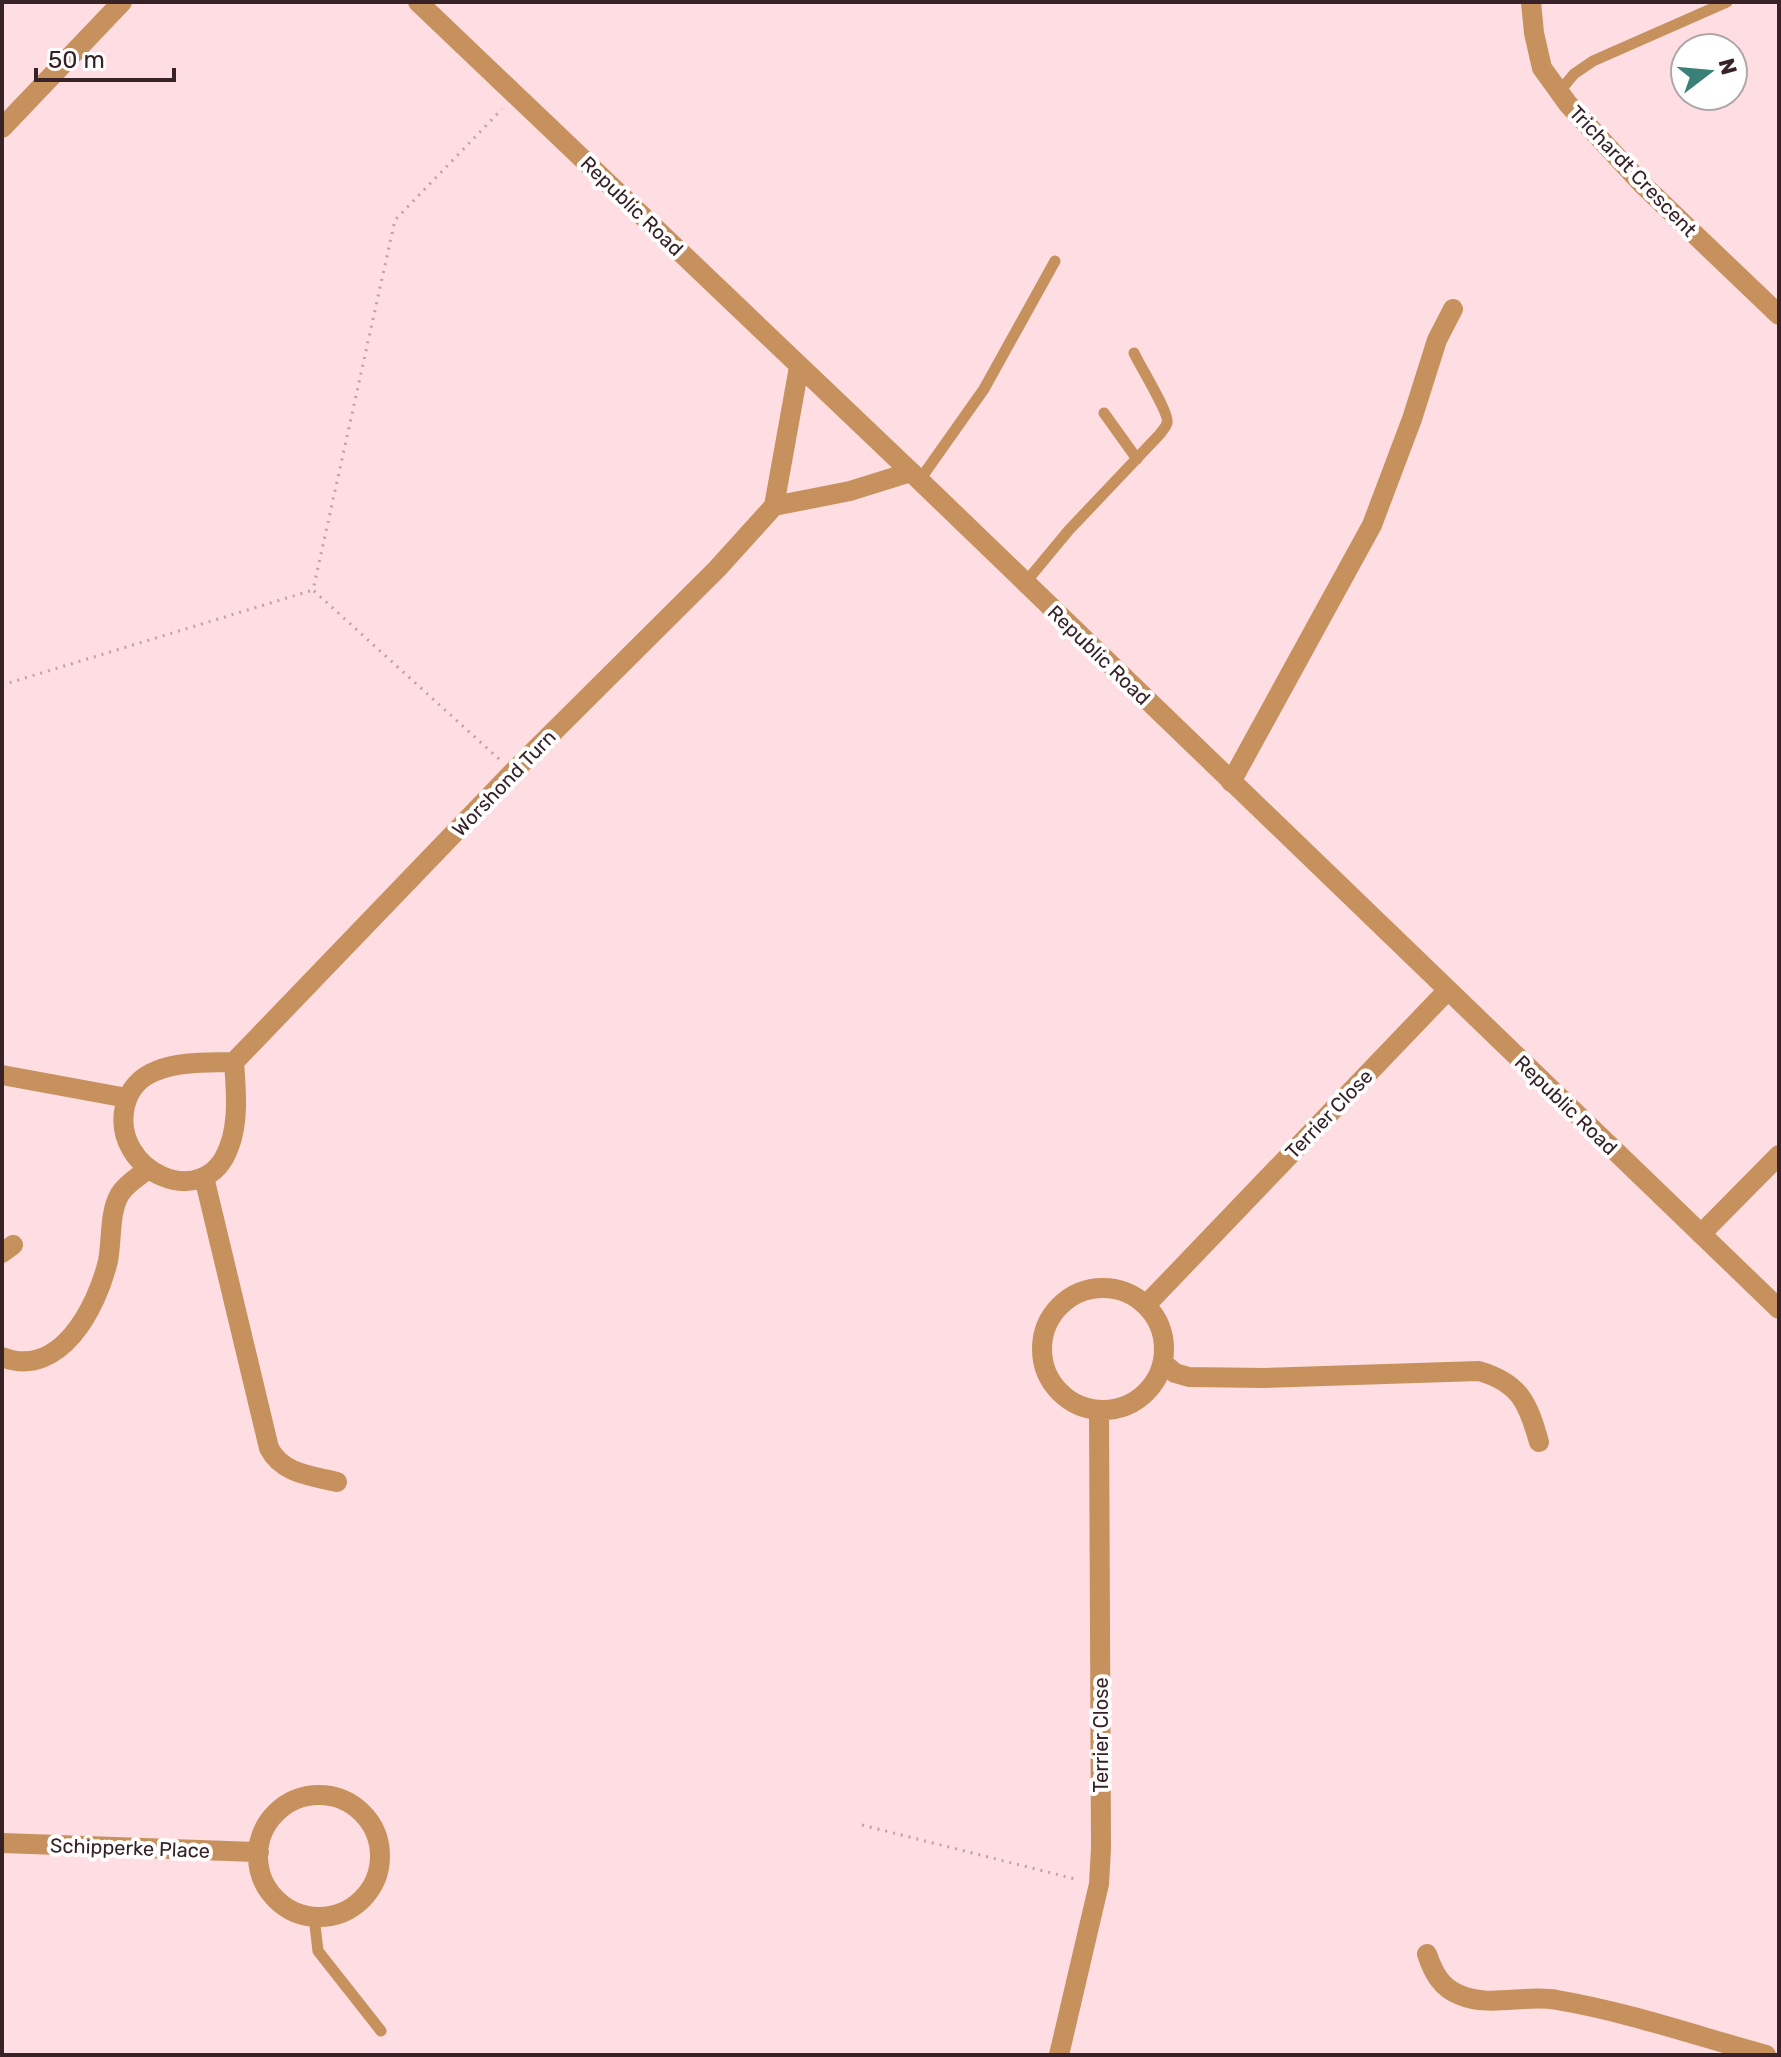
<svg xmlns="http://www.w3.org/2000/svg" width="1781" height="2057" font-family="Rubik,sans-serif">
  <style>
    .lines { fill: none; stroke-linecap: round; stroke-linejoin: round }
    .path { stroke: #bfa2a8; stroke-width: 3; stroke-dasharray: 2 6; stroke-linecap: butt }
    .service { stroke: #c6915c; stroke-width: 11 }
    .minor { stroke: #c6915c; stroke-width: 20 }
    .tertiary { stroke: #c6915c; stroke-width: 20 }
    .labels { text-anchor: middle; stroke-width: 8; stroke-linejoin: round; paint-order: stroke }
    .street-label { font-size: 20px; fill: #362227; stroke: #fff }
  </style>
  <rect width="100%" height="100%" fill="#fedde3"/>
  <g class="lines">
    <path class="path" d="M2,685L313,590
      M499,759L313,590L395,220L502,109
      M862,1825L1079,1880"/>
    <path class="service" d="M1559,92L1574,74L1593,61L1727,2
      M1104,413L1137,459
      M919,481L984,389L1055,261
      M1025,583L1069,530L1160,434C1162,431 1166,427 1167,423C1170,414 1140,366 1134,353
      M314,1917L318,1951L381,2031"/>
    <path class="minor" d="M1531,2L1534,33L1542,68L1568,104L1642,184L1779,315
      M2,128L122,2
      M774,506L850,491L911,472
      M1231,782L1372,525L1412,419L1437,340L1453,309
      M234,1062L513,772L717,569L774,506L799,367
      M234,1062C236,1089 239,1122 229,1147C205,1215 110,1171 125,1106C129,1090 140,1077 156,1071C180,1061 209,1063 234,1062Z
      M2,1075L127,1098
      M204,1177L269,1448C282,1474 312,1476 337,1482
      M1701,1234L1779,1155
      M2,1253L13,1245
      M1042 1349a61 61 0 1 1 122 0a61 61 0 1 1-122 0Z
      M1146,1305L1447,991
      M2,1357C60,1380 97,1307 108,1261C112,1241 109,1212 120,1194C126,1184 138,1177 148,1169
      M1163,1363L1175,1373L1189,1377L1264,1378L1479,1371C1520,1383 1528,1403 1539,1442
      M258 1856a61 61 0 1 1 122 0a61 61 0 1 1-122 0Z
      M2,1843L259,1852
      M1427,1954C1433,1972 1441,1988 1460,1995C1490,2008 1525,1994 1557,2000C1628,2012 1697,2036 1766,2055
      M1059,2055L1099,1884L1101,1848L1099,1410"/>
    <path class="tertiary" d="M418,2L911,472L1779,1309"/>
  </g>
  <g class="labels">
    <g class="street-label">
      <text transform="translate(1633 171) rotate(46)" y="7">Trichardt Crescent</text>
      <text transform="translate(632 206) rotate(44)" y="7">Republic Road</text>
      <text transform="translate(1099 655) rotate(44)" y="7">Republic Road</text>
      <text transform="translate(504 783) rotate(-46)" y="7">Worshond Turn</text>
      <text transform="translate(1566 1105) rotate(44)" y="7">Republic Road</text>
      <text transform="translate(1329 1114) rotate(-46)" y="7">Terrier Close</text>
      <text transform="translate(1101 1735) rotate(-90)" y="7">Terrier Close</text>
      <text transform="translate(130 1848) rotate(2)" y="7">Schipperke Place</text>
    </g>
  </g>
  <rect width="1781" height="2057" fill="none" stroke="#362227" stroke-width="8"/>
  <g transform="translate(1709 72) rotate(74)"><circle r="38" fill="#ffffff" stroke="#afa7a9" stroke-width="2"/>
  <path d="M0-6L14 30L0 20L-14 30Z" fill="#398077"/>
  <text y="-12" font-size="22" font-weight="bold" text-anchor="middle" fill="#362227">N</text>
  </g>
  <path d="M36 68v12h138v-12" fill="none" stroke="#362227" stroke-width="4"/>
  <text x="48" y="68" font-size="24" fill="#362227" stroke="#ffffff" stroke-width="6" paint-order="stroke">50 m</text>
</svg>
